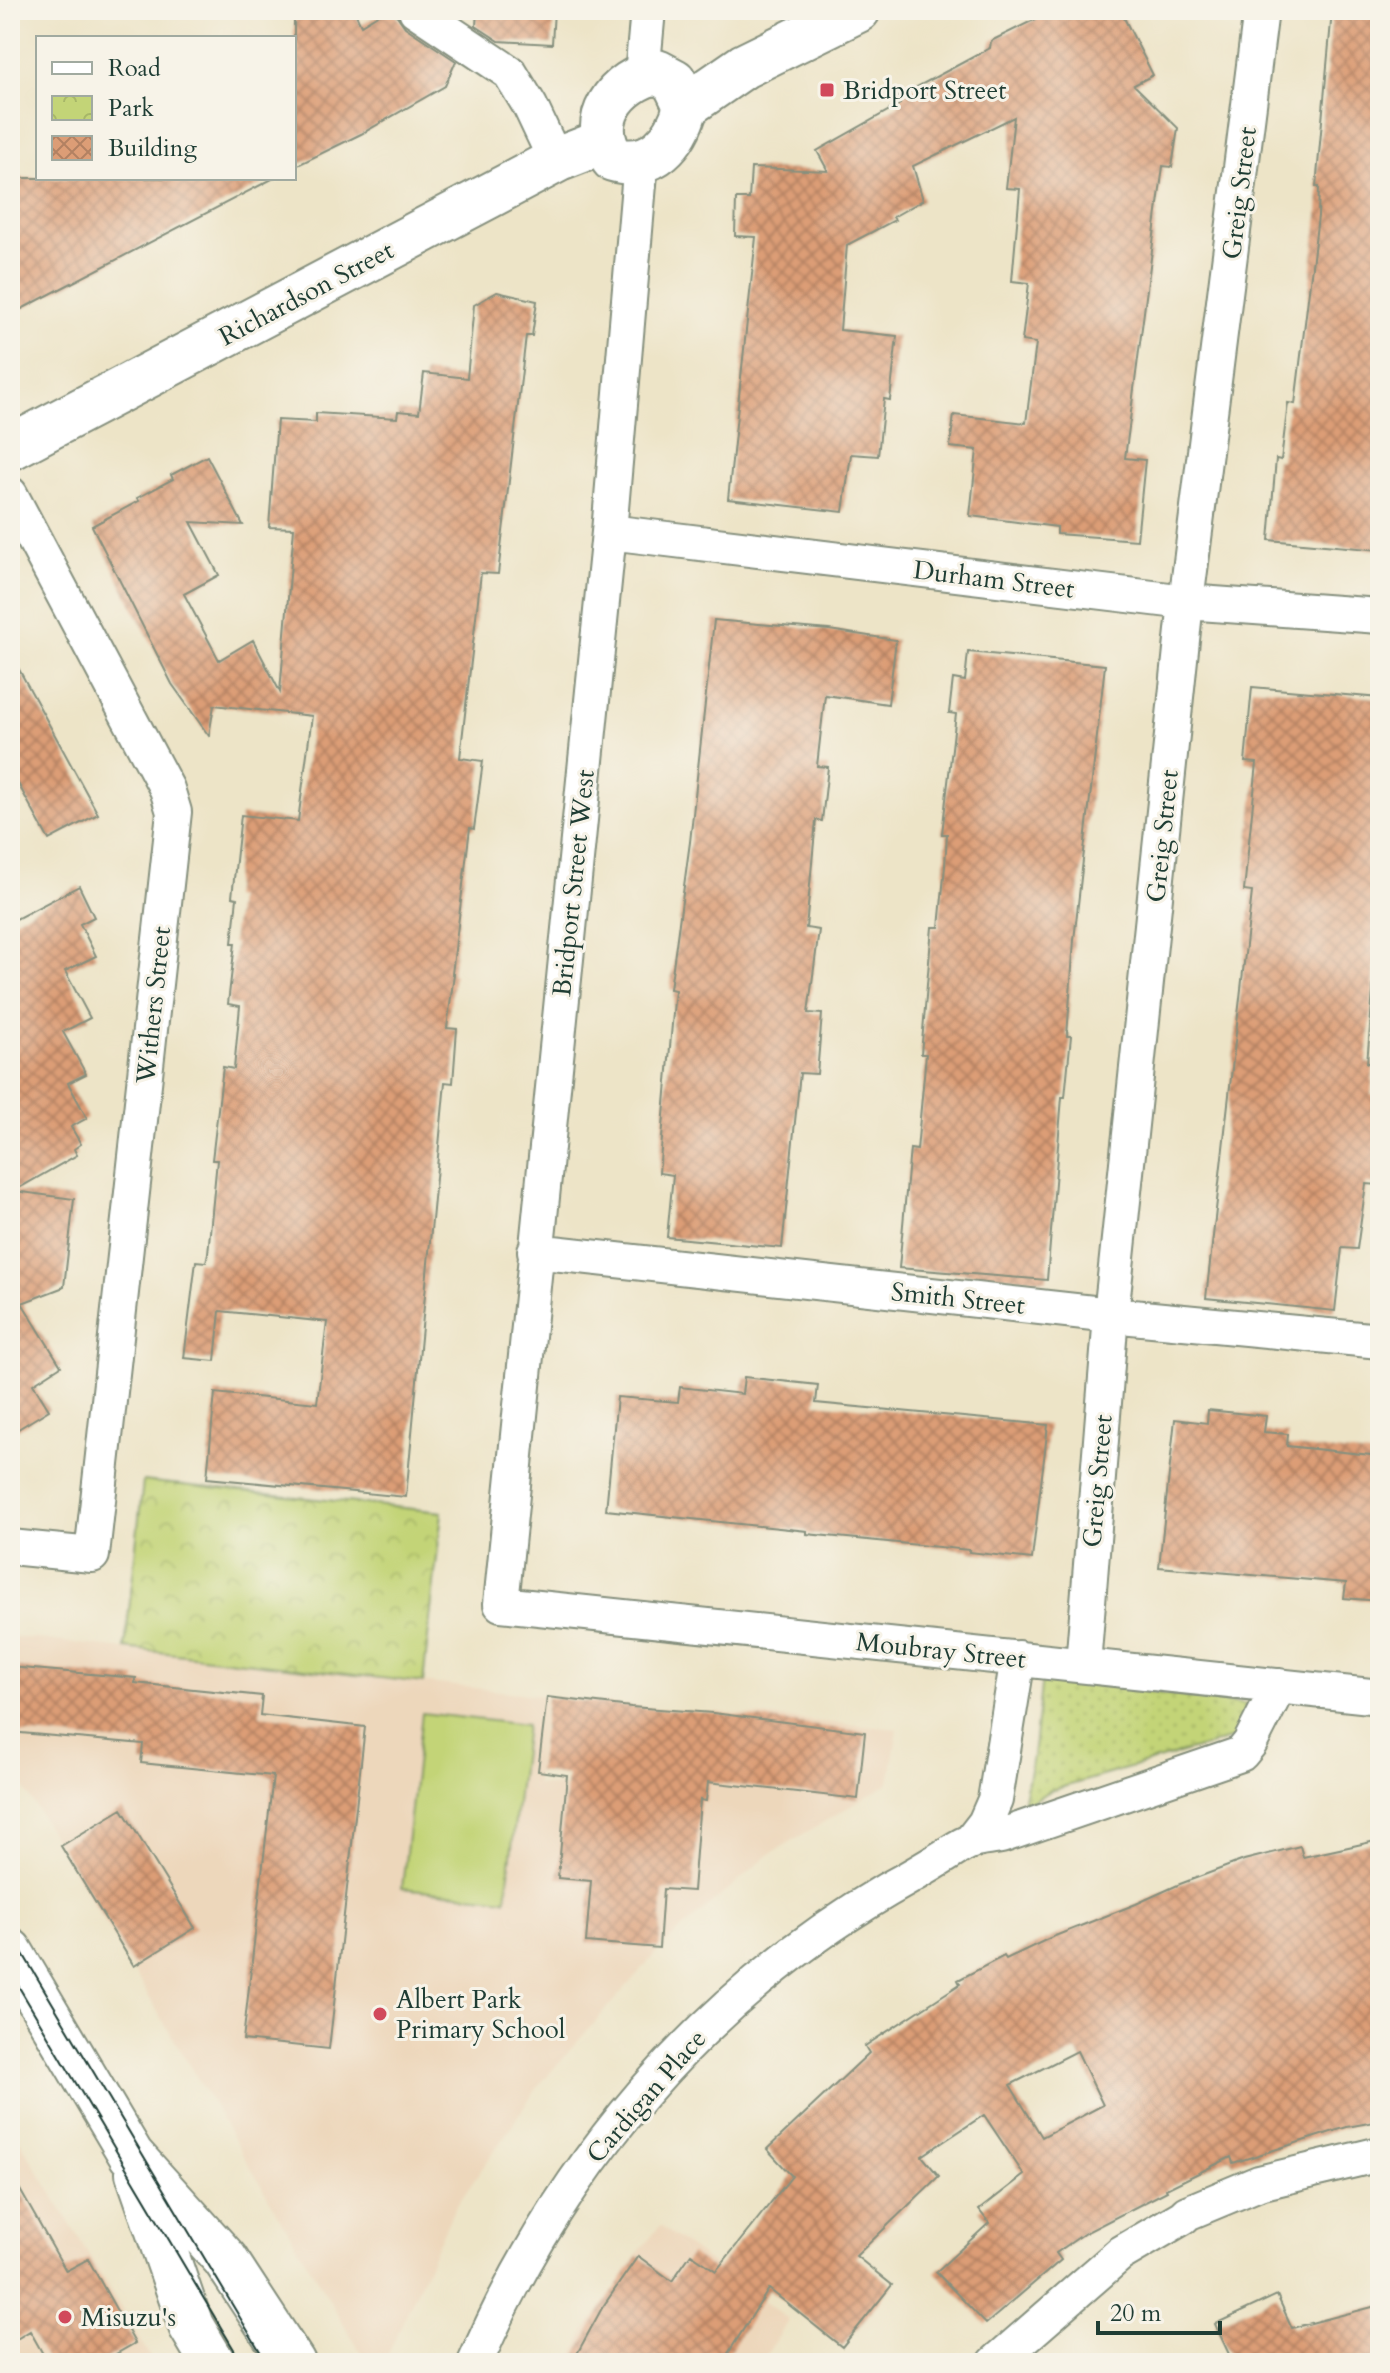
<svg xmlns="http://www.w3.org/2000/svg" width="1390" height="2373" font-family="Cardo,serif">
  <style>
    .built { fill: #edd7bb }
    .grass { fill: url(#grass-dots); stroke: #718856; stroke-width: 2 }
    .park { fill: url(#park-crowns); stroke: #718856; stroke-width: 2 }
    .pitch { fill: #c3d477; stroke: #718856; stroke-width: 2 }
    .building { fill: url(#building-cross-hatch); fill-rule: evenodd }
    .lines { fill: none; stroke-linecap: round; stroke-linejoin: round }
    .street-casing { stroke: #86907e; stroke-width: 38 }
    .secondary-casing { stroke: #86907e; stroke-width: 48 }
    .street { stroke: #fff; stroke-width: 34 }
    .secondary { stroke: #fff; stroke-width: 44 }
    .tram { stroke: #1f3d34; stroke-width: 2 }
    .poi-dot { fill: #d1495b; stroke: #f7f3e8; stroke-width: 3 }
    .labels { text-anchor: middle; stroke-width: 6; stroke-linejoin: round; paint-order: stroke }
    .poi-label { font-size: 26px; fill: #1f3d34; stroke: #f7f3e8; text-anchor: start }
    .street-label { font-size: 26px; fill: #1f3d34; stroke: #f7f3e8 }
  </style>
  <defs>
    <pattern id="grass-dots" width="8" height="8" patternUnits="userSpaceOnUse" patternTransform="scale(2)"><rect width="8" height="8" fill="#c3d477"/><path d="M2 2h.1M6 6h.1" fill="none" stroke="#a7b768" stroke-width="1.8" stroke-linecap="round"/></pattern>
    <pattern id="park-crowns" width="20" height="18" patternUnits="userSpaceOnUse" patternTransform="scale(2)"><rect width="20" height="18" fill="#c3d477"/><path d="M2 6a3 3 0 1 1 6 0M12 15a3 3 0 1 1 6 0" fill="none" stroke="#a7b768"/></pattern>
    <pattern id="building-cross-hatch" width="8" height="8" patternUnits="userSpaceOnUse" patternTransform="scale(2)"><rect width="8" height="8" fill="#dc9d76"/><path d="M0 0l8 8M0 8l8-8" fill="none" stroke="#b28162"/></pattern>
  </defs>
  <rect width="100%" height="100%" fill="#f7f3e8"/>
  <filter id="ink" filterUnits="userSpaceOnUse"><feTurbulence type="fractalNoise" baseFrequency=".0125" numOctaves="2"/><feDisplacementMap in="SourceGraphic" scale="16" xChannelSelector="R" yChannelSelector="G"/><feConvolveMatrix kernelMatrix="1 2 1 2 8 2 1 2 1" color-interpolation-filters="sRGB"/></filter>
  <filter id="wash" filterUnits="userSpaceOnUse"><feTurbulence type="fractalNoise" baseFrequency=".006" numOctaves="4" result="noise"/><feDisplacementMap in="SourceGraphic" scale="32" xChannelSelector="R" yChannelSelector="G"/><feGaussianBlur stdDeviation="1.8" result="paint"/><feColorMatrix in="noise" values="0 0 0 0 0 0 0 0 0 0 0 0 0 0 0 0 0 1.4 0 .05"/><feComposite in="paint" operator="in"/></filter>
  <g filter="url(#wash)">
    <rect width="100%" height="100%" fill="#ede4c7"/>
    <path class="built" d="M10,1636L545,1696L536,1784L596,1792L706,1801L715,1712L898,1729L889,1783L770,1854L663,1945L540,2084L453,2211L384,2363H367L10,1764Z
      M10,2124L154,2363H15L10,2360Z
      M660,2226L789,2320L761,2363H570L584,2333L639,2252Z"/>
    <path class="grass" d="M1042,1678L1249,1705L1238,1737L1049,1791L1022,1808L1033,1756Z"/>
    <path class="park" d="M143,1481L442,1512L423,1683L125,1648Z"/>
    <path class="pitch" d="M422,1713L526,1725L506,1899L402,1888Z"/>
    <g id="blocks">
      <path class="building" d="M294,10H354L361,25L386,10H393L405,27L456,61L445,86L361,134L294,167Z
        M477,10H554L552,44L499,41L476,26Z
        M1054,10H1120L1153,75L1134,85L1178,128L1172,167L1163,166L1125,458L1145,460L1137,540L1057,534V527L970,516L977,450L950,447L954,415L1026,423L1036,343L1022,341L1029,283L1012,281L1020,189L1006,188L1014,117L913,166L923,200L893,217L895,220L847,245L840,330L897,336L890,400L884,399L878,456L851,454L843,512L728,499L756,237L735,236L736,199H749L751,168L828,171L817,151L900,104L898,97L990,48L991,41Z
        M1332,11L1380,15V550L1269,540L1276,459L1281,460L1288,403L1295,404L1312,266L1318,216L1319,187H1316Z
        M10,178H274L10,315Z
        M497,292L537,301L532,336H526L498,574L481,573L460,758L483,761L474,829L470,828L452,974H454L447,1028L457,1029L453,1083L445,1082L406,1497L207,1478L215,1393L317,1403L327,1322L220,1311L215,1361L184,1358L196,1261L206,1262L208,1253L217,1160H212L223,1067L234,1069L240,1006L228,1004L235,943H232L237,898L232,897L241,815L298,821L312,716L214,705L209,736L172,684L92,526L139,501L137,498L173,479L171,475L207,456L243,525L191,522L219,575L184,594L219,660L253,640L280,692L294,528L269,527L277,420L316,422V413L397,418L398,411L419,413L424,373L467,378L474,305Z
        M714,620L829,630L896,640L888,704L825,695L817,766L828,767L822,821L816,820L806,928L819,930L808,1013L822,1014L817,1074L800,1073L782,1248L667,1237L673,1175L659,1173L675,990L670,989L690,842Z
        M968,652L1105,665L1074,940L1067,1036H1071L1068,1066L1065,1097H1062L1047,1280L899,1268L910,1149L917,1150L926,1054H921L932,927H939L945,866L947,834H942L956,714L949,713L953,679L965,681Z
        M10,653L98,814L49,840L10,769Z
        M1252,687L1380,698V909L1367,1063L1374,1064L1371,1095L1380,1096V1185L1366,1184L1357,1249L1342,1248L1335,1311L1206,1298L1252,892L1244,891L1257,763L1245,762Z
        M79,886L94,917L80,924L96,956L65,971L90,1018L63,1032L86,1074L68,1083L87,1118L71,1127L81,1144L74,1149L77,1155L14,1191L74,1199L64,1287L22,1303L61,1366L33,1384L49,1410L10,1434V922Z
        M744,1377L818,1385L816,1403L1048,1425L1032,1559L969,1552L970,1550L807,1534V1531L606,1510L617,1397L678,1402L680,1387L742,1394Z
        M1208,1410L1266,1416L1264,1432L1288,1434L1287,1446L1380,1456V1601L1344,1598L1346,1583L1159,1567L1175,1419L1207,1423Z
        M10,1667L136,1678L135,1683L262,1696L260,1715L365,1727L329,2049L243,2040L273,1776L141,1763L143,1744L10,1732Z
        M547,1697L631,1707L713,1713L865,1732L858,1799L708,1782L706,1801L700,1800L693,1891L663,1889L659,1948L586,1942L591,1881L558,1878L567,1775L538,1771Z
        M122,1809L195,1928L134,1966L61,1846Z
        M1380,1840V2121L1347,2127L1233,2163L1231,2157L1166,2189L1167,2191L1085,2233L1056,2253L1061,2260L986,2324L936,2272L989,2223L979,2210L1024,2175L984,2115L922,2156L939,2176L856,2256L892,2285L842,2347L769,2289L722,2363H572L602,2308L638,2256L672,2281L691,2254L716,2271L792,2176L767,2149L869,2053L865,2046L960,1984L958,1980L1004,1956L1006,1959L1050,1938L1136,1904L1180,1884L1244,1860L1300,1846L1303,1857ZM1077,2051L1103,2105L1042,2137L1010,2085Z
        M10,2172L66,2271L88,2259L135,2343L100,2363H48L30,2331L10,2343Z
        M1277,2295L1292,2328L1380,2305V2363H1233L1215,2324Z"/>
    </g>
  </g>
  <g filter="url(#ink)">
    <use href="#blocks" fill-opacity="0" stroke="#86907e" stroke-width="2"/>
    <g class="lines">
      <g class="street-casing">
        <path id="street" d="M416,10L510,73L530,106L556,161
          M642,75L648,10
          M641,161L609,532L501,1604L1380,1697
          M10,494L167,789L174,812L92,1555L10,1547
          M609,532L1186,602L1380,616
          M535,1251L1111,1315L1380,1341
          M1083,1665L1111,1315L1186,602L1261,10
          M971,1841L985,1823L995,1800L1018,1658
          M475,2363C561,2164 700,2000 887,1890C907,1879 926,1868 945,1856C953,1851 962,1844 972,1841C981,1838 992,1838 1001,1836L1241,1754L1250,1743L1279,1686
          M995,2363L1120,2254L1183,2217L1187,2213L1259,2183L1380,2154"/>
      </g>
      <g class="secondary-casing">
        <path id="secondary" d="M657,72L674,81L686,106C677,141 652,171 613,159C586,121 617,80 657,72Z
          M686,106L744,66L858,10
          M10,448L559,159L603,142
          M10,1951L131,2155L225,2259L293,2363
          M138,2173L191,2326L213,2363"/>
      </g>
      <use href="#street" class="street"/>
      <use href="#secondary" class="secondary"/>
      <path class="tram" d="M10,1932L267,2363
        M10,1972L242,2363"/>
    </g>
  </g>
  <g class="poi-dot">
    <rect x="819" y="82" width="16" height="16" rx="4"/>
    <circle cx="380" cy="2014" r="8"/>
    <circle cx="65" cy="2317" r="8"/>
  </g>
  <g class="labels">
    <g class="poi-label">
      <text x="843" y="99">Bridport Street</text>
      <text x="396" y="2008">Albert Park<tspan x="396" dy="30">Primary School</tspan></text>
      <text x="81" y="2326">Misuzu's</text>
    </g>
    <g class="street-label">
      <text transform="translate(1239 193) rotate(-83)" y="9">Greig Street</text>
      <text transform="translate(306 293) rotate(-28)" y="9">Richardson Street</text>
      <text transform="translate(994 579) rotate(7)" y="9">Durham Street</text>
      <text transform="translate(1162 836) rotate(-84)" y="9">Greig Street</text>
      <text transform="translate(573 883) rotate(-84)" y="9">Bridport Street West</text>
      <text transform="translate(153 1005) rotate(-84)" y="9">Withers Street</text>
      <text transform="translate(958 1298) rotate(6)" y="9">Smith Street</text>
      <text transform="translate(1097 1481) rotate(-85)" y="9">Greig Street</text>
      <text transform="translate(941 1650) rotate(6)" y="9">Moubray Street</text>
      <text transform="translate(646 2096) rotate(-49)" y="9">Cardigan Place</text>
    </g>
  </g>
  <rect width="1390" height="2373" fill="none" stroke="#f7f3e8" stroke-width="40"/>
  <rect x="36" y="36" width="260" height="144" fill="#f7f3e8" stroke="#a1aaa0" stroke-width="2"/>
  <rect x="52" y="62" width="40" height="12" fill="#ffffff" stroke="#a1aaa0" stroke-width="2"/>
  <text x="108" y="76" font-size="24" fill="#1f3d34">Road</text>
  <rect x="52" y="96" width="40" height="24" fill="url(#park-crowns)" stroke="#a1aaa0" stroke-width="2"/>
  <text x="108" y="116" font-size="24" fill="#1f3d34">Park</text>
  <rect x="52" y="136" width="40" height="24" fill="url(#building-cross-hatch)" stroke="#a1aaa0" stroke-width="2"/>
  <text x="108" y="156" font-size="24" fill="#1f3d34">Building</text>
  <path d="M1098 2321v12h122v-12" fill="none" stroke="#1f3d34" stroke-width="4"/>
  <text x="1110" y="2321" font-size="24" fill="#1f3d34" stroke="#f7f3e8" stroke-width="6" paint-order="stroke">20 m</text>
</svg>
